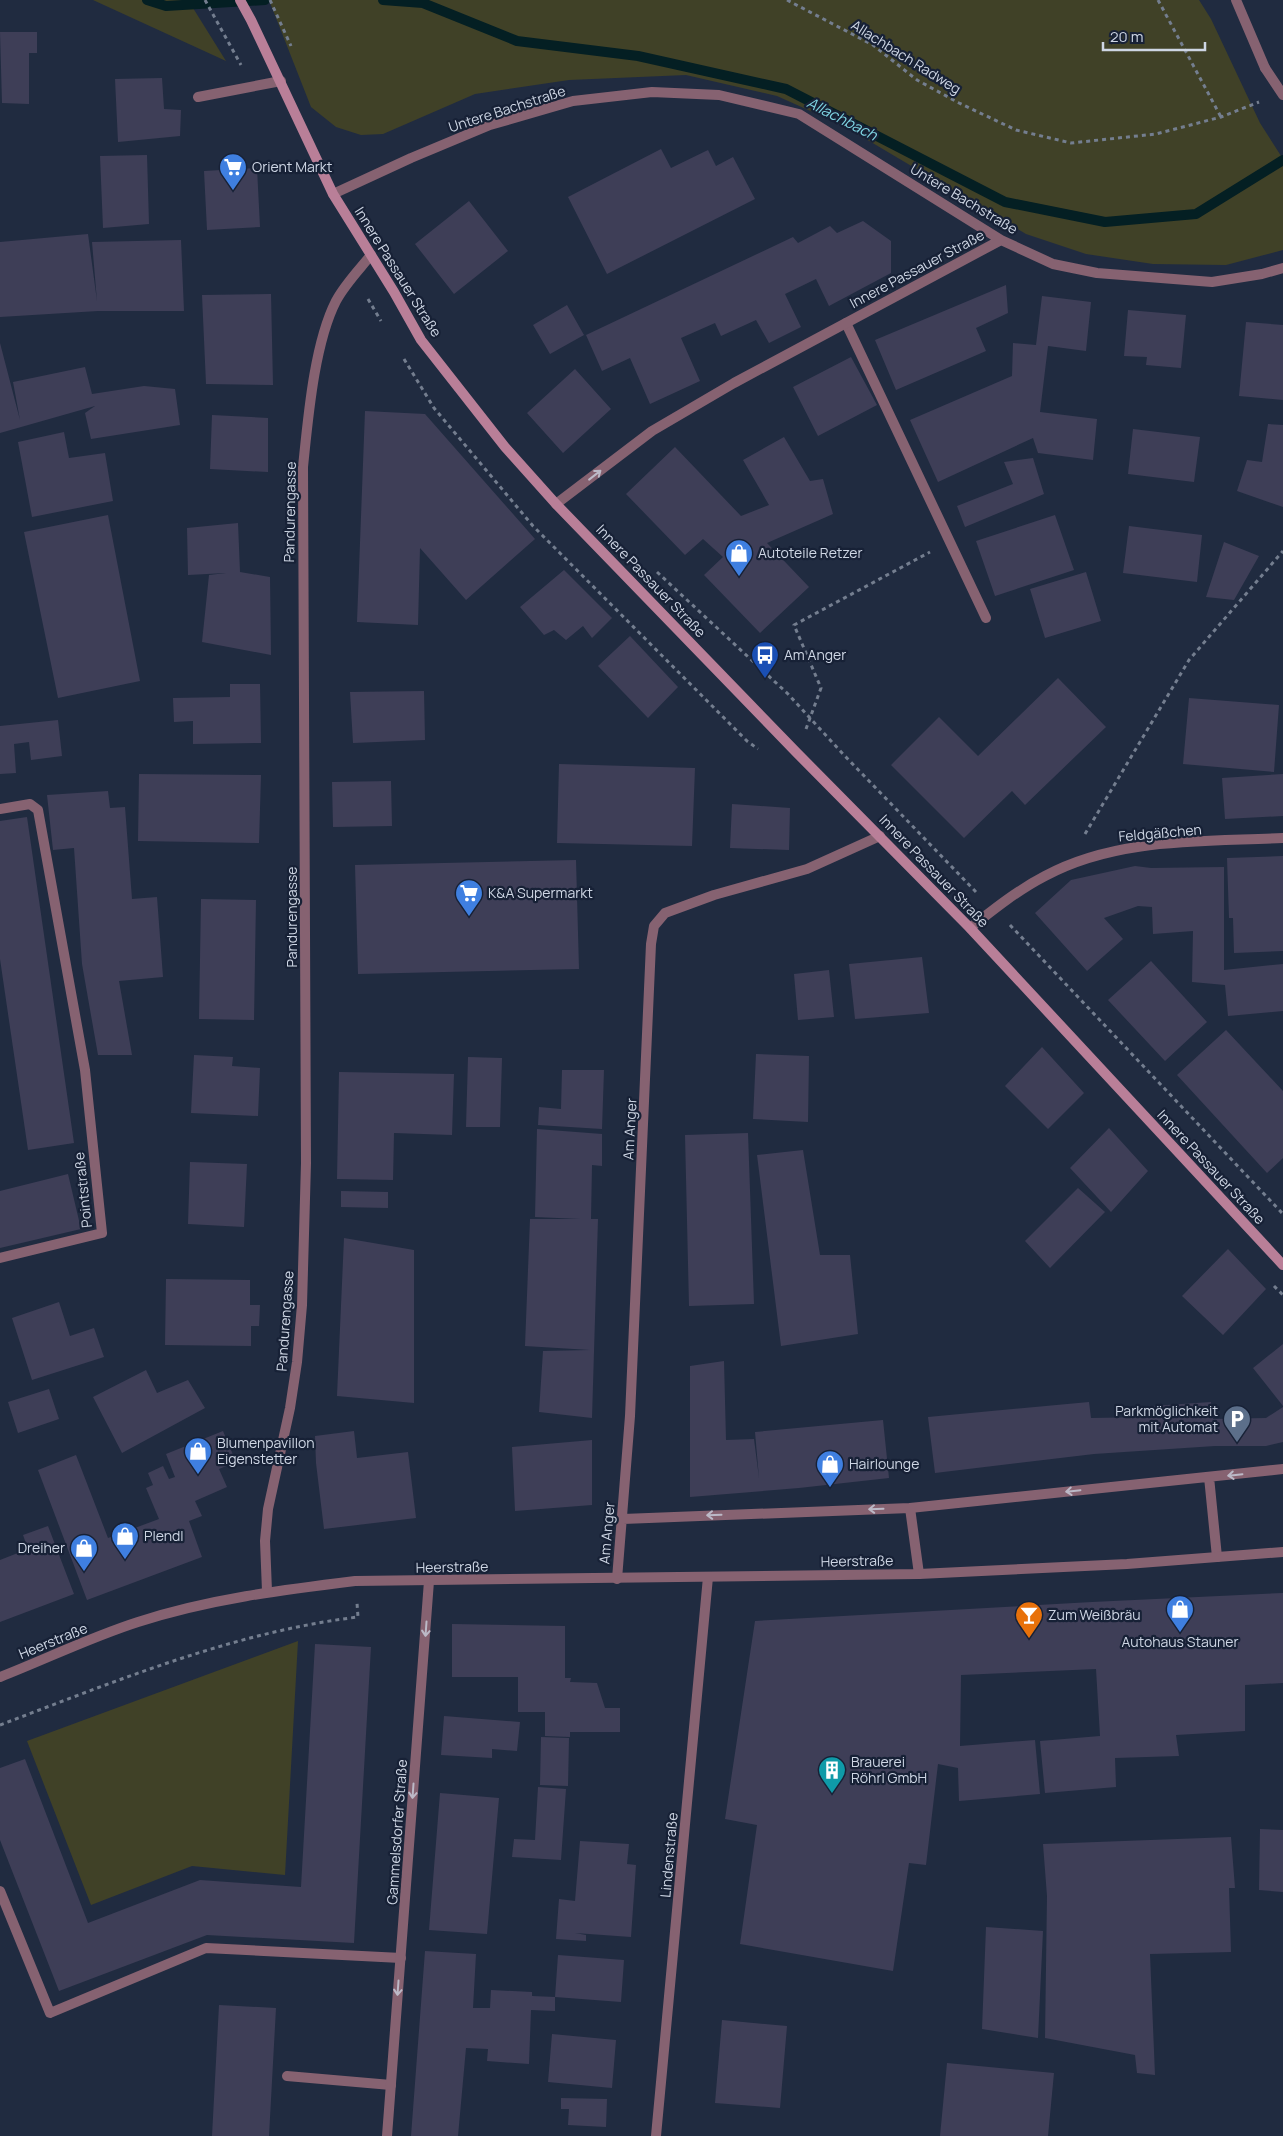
<svg xmlns="http://www.w3.org/2000/svg" width="1283" height="2136" font-family="Manrope,sans-serif">
  <style>
    .green { fill: #404127 }
    .lines { fill: none; stroke-linecap: round; stroke-linejoin: round }
    .stream { stroke: #041f23; stroke-width: 10 }
    .building { fill: #3e3e57 }
    .path { stroke: #747e8f; stroke-width: 3; stroke-dasharray: 4 4; stroke-linecap: butt }
    .service { stroke: #866271; stroke-width: 10 }
    .minor { stroke: #866271; stroke-width: 10 }
    .tertiary { stroke: #866271; stroke-width: 10 }
    .secondary { stroke: #b97f98; stroke-width: 10 }
    .minor-bridge { stroke: #866271; stroke-width: 10 }
    .oneway { stroke: #bcb9c7 }
    .labels { text-anchor: middle; stroke-width: 4.5; stroke-linejoin: round; paint-order: stroke }
    .street-label { font-size: 14px; fill: #ced6e4; stroke: #172136 }
    .poi-label { font-size: 14px; fill: #ced6e4; stroke: #172136; text-anchor: start }
    .water-label { font-size: 15px; font-style: italic; fill: #7fd5e3; stroke: #172136 }
  </style>
  <rect width="100%" height="100%" fill="#202b40"/>
  <path class="green" d="M93,0H188L226,61Z
    M269,0H1199L1211,19L1260,123L1283,159V250L1226,265L1153,264L1086,254L1026,234L844,126L777,96L686,75L569,80L475,94L383,134L361,135L336,127L311,107Z
    M298,1641L285,1875L192,1866L91,1905L27,1741Z"/>
  <g class="lines">
    <path class="stream" d="M147,0L166,6L265,0
      M383,0L423,3L517,41L638,56L786,89L1005,202L1105,222L1196,214L1283,160"/>
  </g>
  <path class="building" d="M0,32H37V53H29V104L2,103Z
    M162,78L164,109L181,110L180,136L118,142L115,79Z
    M661,149L671,168L708,150L716,166L733,157L755,199L607,274L568,197Z
    M147,155L149,224L103,228L100,156Z
    M257,168L260,227L207,230L204,171Z
    M469,201L508,251L454,294L415,244Z
    M863,221L891,241V273L829,306L816,279L785,294L801,327L769,343L756,320L721,336L715,323L681,338L700,381L650,404L630,358L602,371L586,335L793,237L798,243L830,226L837,233Z
    M88,234L97,301L92,242L181,240L184,311H98L0,317V242Z
    M1006,285L1008,313L976,328L986,351L896,390L875,340Z
    M271,294L273,385L206,384L202,295Z
    M1042,296L1091,302L1086,351L1048,346L1040,412L1097,419L1093,460L1038,453L1033,438L938,482L910,420L1012,376L1013,343L1036,345Z
    M567,305L584,335L550,354L533,325Z
    M1128,310L1186,315L1181,368L1146,365L1147,357L1124,356Z
    M1246,322L1283,325V400L1239,396Z
    M0,343L20,420L13,382L85,367L92,394L144,386L175,389L180,425L91,439L85,413L95,406L0,433Z
    M851,357L877,405L818,436L793,387Z
    M575,369L611,409L563,453L527,413Z
    M365,411L425,414L535,539L466,600L420,548L418,625L357,622Z
    M212,415L268,418V472L210,469Z
    M1268,424L1283,425V507L1237,491L1247,460L1262,462Z
    M1133,429L1200,437L1194,482L1128,474Z
    M64,432L69,458L105,453L113,501L32,517L18,442Z
    M784,437L810,481L823,479L833,514L767,543L809,587L760,633L704,575L723,557L703,539L685,555L626,494L675,447L741,516L769,505L743,460Z
    M1033,458L1044,494L965,527L957,506L1013,484L1004,462Z
    M108,515L140,681L58,698L24,532Z
    M1055,515L1074,570L995,596L976,541Z
    M238,523L240,572L270,577L271,655L202,642L209,575L226,573L188,575L187,528Z
    M1129,526L1202,535L1197,582L1123,573Z
    M1224,542L1259,556L1234,600L1206,597Z
    M564,570L612,618L592,638L583,626L566,640L554,630L544,635L520,607Z
    M1086,572L1101,621L1045,638L1030,589Z
    M630,636L678,687L648,718L598,666Z
    M1058,678L1106,727L1025,805L1012,791L964,838L891,765L939,717L978,756Z
    M230,684H260L261,743L193,744V721L174,722L173,698L230,697Z
    M424,691L425,740L353,743L350,692Z
    M1189,698L1279,705L1274,772L1183,764Z
    M58,720L62,756L31,760L29,742L14,744L16,773L0,774V726Z
    M559,764L695,768L692,846L557,843Z
    M139,774L261,775L259,843L138,841Z
    M1283,774V816L1225,819L1222,778Z
    M391,781L392,826L333,827L332,782Z
    M108,791L110,808L125,807L132,899L157,897L163,977L119,981L132,1055H98L82,964L74,848L53,850L47,795Z
    M732,804L790,808L789,850L730,848Z
    M27,817L74,1143L28,1150L0,959V821Z
    M1283,856V951L1234,953L1233,918H1229L1227,858Z
    M576,860L579,969L358,974L355,865Z
    M1135,866L1151,868L1224,867V970L1283,964V1011L1228,1016L1225,985L1192,982L1193,931L1153,934L1152,907L1138,906L1104,918L1123,939L1087,971L1035,913L1071,880Z
    M201,899L256,900L254,1020L199,1019Z
    M922,957L929,1013L855,1019L849,964Z
    M1151,961L1207,1022L1165,1061L1108,1000Z
    M829,970L834,1017L798,1020L794,974Z
    M1226,1030L1283,1091V1158L1267,1173L1177,1075Z
    M1042,1047L1084,1093L1048,1129L1005,1086Z
    M756,1054L809,1056L808,1122L753,1119Z
    M194,1055L233,1057L232,1066L260,1068L258,1116L191,1113Z
    M468,1057L502,1058L500,1127H466Z
    M562,1070H604L602,1129L538,1125L539,1107L561,1109Z
    M339,1072L454,1074L452,1135L394,1133L393,1180L337,1179Z
    M1109,1128L1148,1171L1111,1212L1070,1168Z
    M537,1129L602,1134V1166L592,1165L591,1219H598L592,1418L539,1412L543,1351L590,1350L525,1346L530,1219H580L535,1217Z
    M748,1133L754,1304L689,1306L685,1135Z
    M803,1150L820,1255H850L858,1334L781,1346L757,1155Z
    M190,1162L247,1164L244,1227L188,1224Z
    M68,1174L81,1229L0,1248V1191Z
    M1078,1188L1105,1212L1050,1268L1025,1241Z
    M341,1191L388,1192V1208L341,1207Z
    M344,1238L414,1250V1403L337,1396Z
    M1228,1249L1266,1289L1223,1335L1182,1296Z
    M166,1279L250,1280V1305H260L259,1326H251V1346L165,1345Z
    M59,1302L70,1336L94,1328L104,1357L32,1380L12,1318Z
    M1283,1344V1406L1253,1368Z
    M724,1361L726,1440L754,1439L759,1478L755,1432L883,1420L889,1478L799,1488L690,1497V1366Z
    M146,1370L157,1393L188,1380L205,1408L122,1453L93,1397Z
    M49,1389L59,1419L18,1433L8,1402Z
    M1089,1402L1091,1418L1153,1417L1152,1406L1211,1402L1213,1419L1266,1418L1283,1407V1442L1266,1446H1215L1094,1454L935,1473L928,1417Z
    M223,1431L236,1462L219,1469L227,1487L195,1501L202,1516L189,1521L202,1557L87,1600L38,1470L76,1455L108,1538L159,1519L146,1488L153,1485L148,1473L163,1466L169,1479L175,1477L166,1454Z
    M354,1431L357,1458L408,1452L416,1518L324,1529L316,1463L315,1436Z
    M592,1440V1505L515,1511L512,1447Z
    M48,1526L74,1594L0,1622V1560L28,1549L23,1535Z
    M1283,1593V1683L1245,1685V1731L1176,1735L1179,1756L1115,1758L1116,1787L1045,1793L1040,1741L1100,1736L1096,1669L961,1675L960,1746L1035,1740L1040,1794L959,1801L958,1768L938,1764L926,1865L909,1863L893,1971L740,1944L757,1825L725,1819L755,1621L1092,1602Z
    M452,1624L565,1626V1678H571L570,1682L597,1683L605,1708H620V1732H570V1737L545,1736V1712H518V1677H452Z
    M315,1644L371,1647L354,1943L207,1935L59,1991L0,1840V1768L25,1759L88,1923L200,1880L301,1887Z
    M444,1716L520,1722L517,1751L492,1749V1758L441,1755Z
    M541,1737L569,1738L568,1786L540,1785Z
    M538,1787L566,1789L561,1860L512,1857L514,1839L535,1840Z
    M440,1793L499,1798L487,1934L429,1930Z
    M1260,1829L1283,1830V1892L1259,1890Z
    M1231,1837L1235,1888H1229L1231,1952L1150,1954L1155,2075L1137,2073L1135,2055L1045,2038L1047,1896L1043,1844Z
    M580,1841L629,1844L627,1864L636,1865L631,1937L575,1933L586,1935V1941L556,1939L559,1899L575,1901Z
    M986,1927L1043,1931L1038,2038L982,2029Z
    M425,1951L476,1954L473,2008H490L491,1990L532,1992V1996L555,1997V2011L531,2010L529,2064L487,2061L488,2049L466,2048L458,2136H411Z
    M558,1955L624,1960L621,2002L555,1997Z
    M219,2005L276,2008L269,2136H212Z
    M722,2020L787,2026L780,2108L715,2103Z
    M552,2034L616,2040L612,2088L548,2082Z
    M947,2063L1054,2073L1048,2136H940Z
    M561,2098L607,2099L606,2127L568,2125L569,2109H561Z"/>
  <g class="lines">
    <path class="path" d="M205,0L241,65
      M270,0L291,46
      M787,0L873,45L917,80L959,103L1016,130L1071,143L1156,134L1221,117L1259,102
      M1158,0L1221,117
      M368,299L381,321
      M404,359L434,408L533,526L747,741L758,749
      M657,572L788,694L843,754L977,893
      M806,729L821,688L794,625L930,552
      M1085,834L1189,660L1283,551
      M1010,925L1283,1214
      M1274,1286L1283,1295
      M0,1725C116,1681 234,1632 358,1617L357,1603"/>
    <path class="service" d="M198,97L281,81
      M846,323L986,618
      M0,809L30,804L38,810L85,1070L102,1233L0,1258
      M0,1891L50,2013L206,1948L401,1958
      M287,2076L391,2085"/>
    <path class="minor" d="M1236,0L1265,68
      M333,194L411,158L490,125L573,101L652,92L719,95L799,114L1001,240L1053,264L1097,273L1212,282L1262,274L1283,268
      M556,504L652,431L734,383L1001,240
      M970,928C994,909 1018,890 1045,876C1117,837 1204,842 1283,838
      M1209,1477L1217,1557
      M910,1508L919,1574
      M623,1519L910,1508L1283,1469
      M617,1579L630,1416L651,944L654,926L665,913L714,895L807,869L880,836
      M267,1591L265,1541L268,1509L290,1408L297,1362L302,1305L306,1163L303,467C308,419 314,344 336,301C345,284 359,270 371,255
      M387,2136L429,1581
      M656,2136L708,1577"/>
    <path class="tertiary" d="M0,1677C46,1659 91,1637 138,1622C209,1599 282,1590 355,1581L919,1574L1127,1564L1283,1552"/>
    <path class="secondary" d="M240,0L251,20L333,194L394,292L421,340L505,447L556,504L797,753L970,928L1283,1265"/>
    <path class="minor-bridge" d="M1265,68L1283,95"/>
  </g>
  <defs><path id="oneway-shaft" d="M-6 0H5M1.5-3L5.5 0L1.5 3" fill="none" stroke-width="1.6" stroke-linecap="round" stroke-linejoin="round" transform="scale(1.25)"/></defs>
  <g class="oneway">
    <use href="#oneway-shaft" transform="translate(595 475) rotate(-38)"/>
    <use href="#oneway-shaft" transform="translate(1235 1475) rotate(174)"/>
    <use href="#oneway-shaft" transform="translate(1073 1491) rotate(174)"/>
    <use href="#oneway-shaft" transform="translate(876 1509) rotate(178)"/>
    <use href="#oneway-shaft" transform="translate(714 1515) rotate(178)"/>
    <use href="#oneway-shaft" transform="translate(426 1629) rotate(94)"/>
    <use href="#oneway-shaft" transform="translate(413 1791) rotate(94)"/>
    <use href="#oneway-shaft" transform="translate(398 1988) rotate(94)"/>
  </g>
  <defs>
    <g id="supermarket-pin" transform="scale(1.4375)"><path d="M0 17L-7.5 6A9.5 9.5 0 1 1 7.5 6Z" fill="#3f7fe0" stroke="#172136"/><path d="M-6-5.5h2.5l.6 2H6L4.5 2H-2.5L-4.4-4H-6ZM-1.5 3.2a1.3 1.3 0 1 0 .1 0ZM3 3.2a1.3 1.3 0 1 0 .1 0Z" fill="#fff"/></g>
    <g id="shop-pin" transform="scale(1.4375)"><path d="M0 17L-7.5 6A9.5 9.5 0 1 1 7.5 6Z" fill="#3f7fe0" stroke="#172136"/><path d="M-5-2.5h2.3a2.7 3.5 0 0 1 5.4 0H5L5.5 6h-11ZM-1.5-2.5h3a1.5 2.3 0 0 0-3 0Z" fill="#fff"/></g>
    <g id="bus-pin" transform="scale(1.4375)"><path d="M0 17L-7.5 6A9.5 9.5 0 1 1 7.5 6Z" fill="#1a4fb4" stroke="#172136"/><path d="M-5-6H5V4H4V6H2V4H-2V6H-4V4H-5ZM-3.5-4V0h7V-4ZM-3.5 1.2v1.5H-2V1.2ZM2 1.2v1.5H3.5V1.2Z" fill="#fff"/></g>
    <g id="parking-pin" transform="scale(1.4375)"><path d="M0 17L-7.5 6A9.5 9.5 0 1 1 7.5 6Z" fill="#5c6f8a" stroke="#172136"/><path d="M-3.5-5.5H1a3.5 3.5 0 0 1 0 7H-1V5.5H-3.5ZM-1-3.4V-.6H.8a1.4 1.4 0 0 0 0-2.8Z" fill="#fff"/></g>
    <g id="bar-pin" transform="scale(1.4375)"><path d="M0 17L-7.5 6A9.5 9.5 0 1 1 7.5 6Z" fill="#e8710a" stroke="#172136"/><path d="M-6-5H6L.8 .8V4.5H3.5V6h-7V4.5H-.8V.8Z" fill="#fff"/></g>
    <g id="building-pin" transform="scale(1.4375)"><path d="M0 17L-7.5 6A9.5 9.5 0 1 1 7.5 6Z" fill="#0f9aa8" stroke="#172136"/><path d="M-4-6H4V6H1V3H-1V6H-4ZM-2.5-4.3h1.7v1.8h-1.7ZM.8-4.3h1.7v1.8H.8ZM-2.5-1h1.7V.8h-1.7ZM.8-1h1.7V.8H.8Z" fill="#fff"/></g>
  </defs>
  <g fill-rule="evenodd">
    <use href="#supermarket-pin" x="233" y="167"/>
    <use href="#shop-pin" x="739" y="553"/>
    <use href="#bus-pin" x="765" y="655"/>
    <use href="#supermarket-pin" x="469" y="893"/>
    <use href="#parking-pin" x="1237" y="1419"/>
    <use href="#shop-pin" x="198" y="1451"/>
    <use href="#shop-pin" x="830" y="1464"/>
    <use href="#shop-pin" x="125" y="1536"/>
    <use href="#shop-pin" x="84" y="1548"/>
    <use href="#shop-pin" x="1180" y="1609"/>
    <use href="#bar-pin" x="1029" y="1615"/>
    <use href="#building-pin" x="832" y="1770"/>
  </g>
  <g class="labels">
    <g class="street-label">
      <text transform="translate(906 57) rotate(32)" y="5">Allachbach Radweg</text>
      <text transform="translate(507 109) rotate(-18)" y="5">Untere Bachstraße</text>
      <text transform="translate(964 199) rotate(31)" y="5">Untere Bachstraße</text>
      <text transform="translate(917 269) rotate(-28)" y="5">Innere Passauer Straße</text>
      <text transform="translate(398 272) rotate(58)" y="5">Innere Passauer Straße</text>
      <text transform="translate(290 512) rotate(-89)" y="5">Pandurengasse</text>
      <text transform="translate(651 581) rotate(46)" y="5">Innere Passauer Straße</text>
      <text transform="translate(1160 833) rotate(-5)" y="5">Feldgäßchen</text>
      <text transform="translate(934 871) rotate(46)" y="5">Innere Passauer Straße</text>
      <text transform="translate(292 917) rotate(-90)" y="5">Pandurengasse</text>
      <text transform="translate(630 1129) rotate(-87)" y="5">Am Anger</text>
      <text transform="translate(1211 1167) rotate(47)" y="5">Innere Passauer Straße</text>
      <text transform="translate(83 1190) rotate(-96)" y="5">Pointstraße</text>
      <text transform="translate(285 1321) rotate(-86)" y="5">Pandurengasse</text>
      <text transform="translate(607 1533) rotate(-85)" y="5">Am Anger</text>
      <text transform="translate(857 1561) rotate(-1)" y="5">Heerstraße</text>
      <text transform="translate(452 1567) rotate(-1)" y="5">Heerstraße</text>
      <text transform="translate(53 1641) rotate(-22)" y="5">Heerstraße</text>
      <text transform="translate(397 1832) rotate(-86)" y="5">Gammelsdorfer Straße</text>
      <text transform="translate(669 1855) rotate(-85)" y="5">Lindenstraße</text>
    </g>
    <g class="poi-label">
      <text x="252" y="172">Orient Markt</text>
      <text x="758" y="558">Autoteile Retzer</text>
      <text x="784" y="660">Am Anger</text>
      <text x="488" y="898">K&amp;A Supermarkt</text>
      <text x="1218" y="1416" text-anchor="end">Parkmöglichkeit<tspan x="1218" dy="16">mit Automat</tspan></text>
      <text x="217" y="1448">Blumenpavillon<tspan x="217" dy="16">Eigenstetter</tspan></text>
      <text x="849" y="1469">Hairlounge</text>
      <text x="144" y="1541">Plendl</text>
      <text x="65" y="1553" text-anchor="end">Dreiher</text>
      <text x="1048" y="1620">Zum Weißbräu</text>
      <text x="1180" y="1647" text-anchor="middle">Autohaus Stauner</text>
      <text x="851" y="1767">Brauerei<tspan x="851" dy="16">Röhrl GmbH</tspan></text>
    </g>
    <g class="water-label">
      <text transform="translate(842 119) rotate(27)" y="5">Allachbach</text>
    </g>
  </g>
  <path d="M1103 42v8h102v-8" fill="none" stroke="#ced6e4" stroke-width="2.5"/>
  <text x="1110" y="42" font-size="15" fill="#ced6e4" stroke="#172136" stroke-width="4" paint-order="stroke">20 m</text>
</svg>
